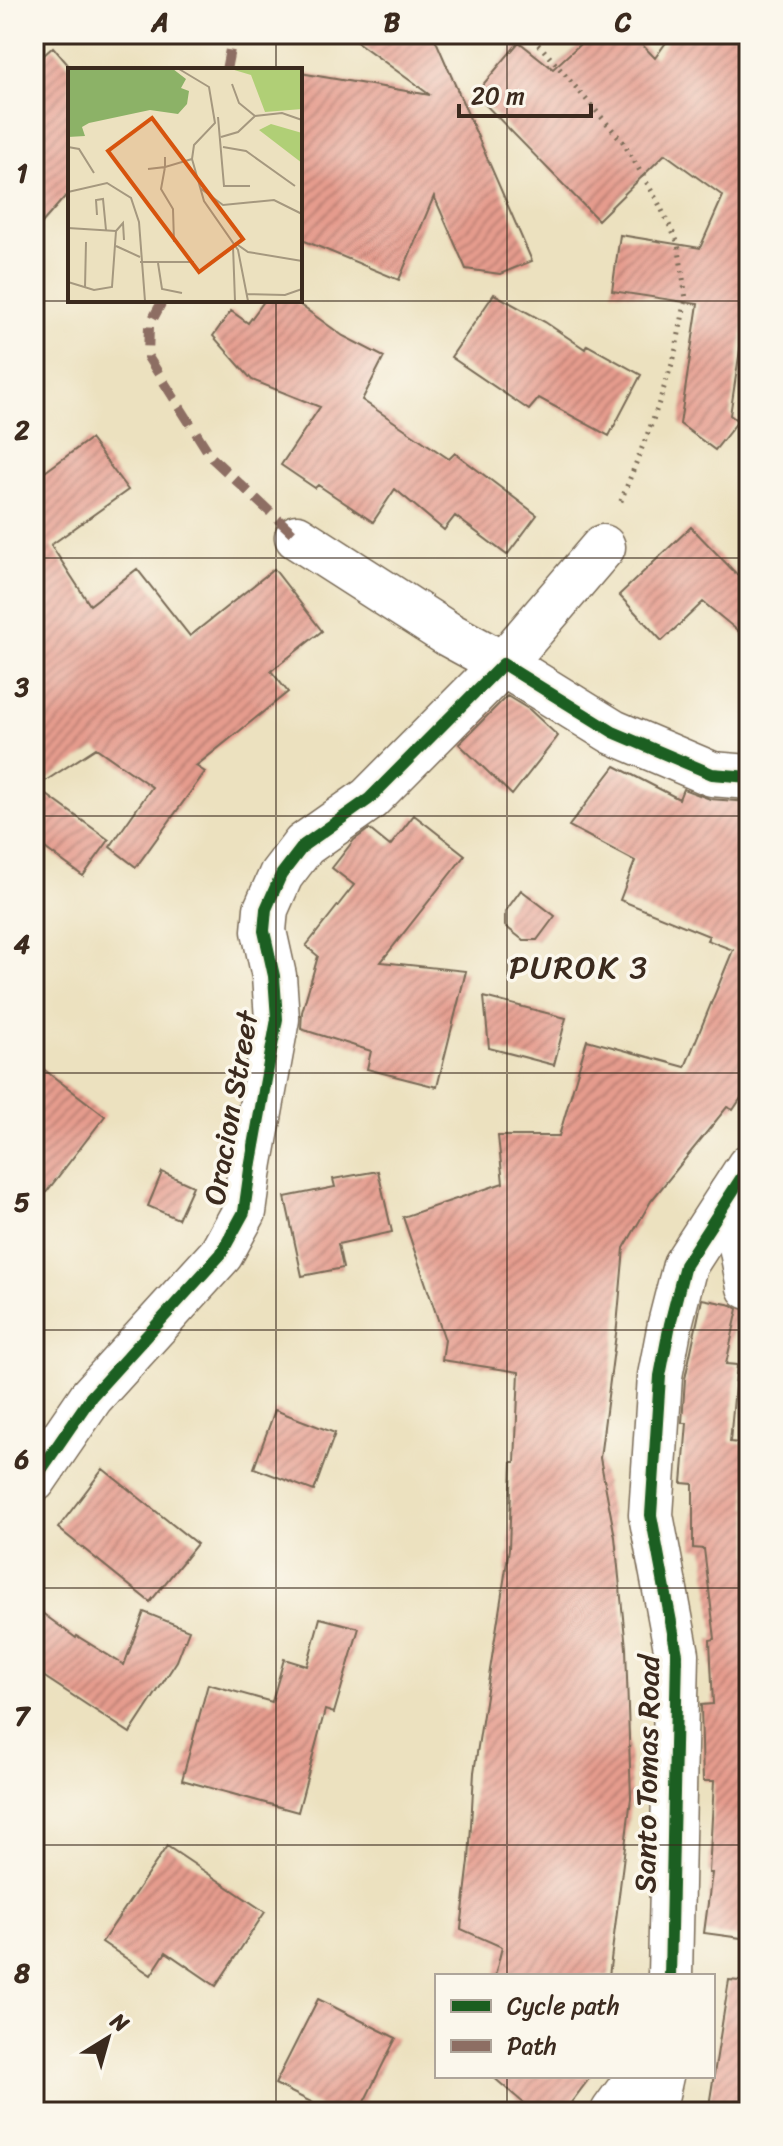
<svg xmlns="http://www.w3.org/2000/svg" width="783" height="2146" font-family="Sriracha,sans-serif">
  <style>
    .building { fill: url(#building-hatch) }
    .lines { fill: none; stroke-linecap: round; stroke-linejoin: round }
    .minor-casing { stroke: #796a56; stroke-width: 47 }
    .tertiary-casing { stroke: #796a56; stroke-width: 47 }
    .path { stroke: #796a56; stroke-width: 5; stroke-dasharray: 2 6; stroke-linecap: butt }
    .minor { stroke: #fff; stroke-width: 44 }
    .tertiary { stroke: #fff; stroke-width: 44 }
    .quiet { stroke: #8d6e63; stroke-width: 10; stroke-dasharray: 20 10; stroke-linecap: butt }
    .cycleway-casing { stroke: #fbf7ec; stroke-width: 17 }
    .cycleway { stroke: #1b5e20; stroke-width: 12 }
    .grid { fill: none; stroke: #3b2a1e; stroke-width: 2; stroke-opacity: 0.55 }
    .labels { text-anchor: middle; stroke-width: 7; stroke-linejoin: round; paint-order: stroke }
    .street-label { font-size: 30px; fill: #3b2a1e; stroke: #fbf7ec }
    .neighbourhood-label { font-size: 32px; letter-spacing: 2px; fill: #3b2a1e; stroke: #fbf7ec }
    .inset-road { fill: none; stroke: #a5987f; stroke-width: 2 }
    .view { fill: #d7540e; fill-opacity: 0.15; stroke: #d7540e; stroke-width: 4 }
    .inset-edge { fill: none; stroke: #3b2a1e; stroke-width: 4 }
    .neatline { fill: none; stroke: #3b2a1e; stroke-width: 3 }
    .grid-label { font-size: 26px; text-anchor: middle; font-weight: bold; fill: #3b2a1e }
  </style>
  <defs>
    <pattern id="building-hatch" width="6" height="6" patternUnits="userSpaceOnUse" patternTransform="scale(2)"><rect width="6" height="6" fill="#e59b8d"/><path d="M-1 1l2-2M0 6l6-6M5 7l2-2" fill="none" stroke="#bb7f73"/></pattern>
  </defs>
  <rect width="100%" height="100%" fill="#fbf7ec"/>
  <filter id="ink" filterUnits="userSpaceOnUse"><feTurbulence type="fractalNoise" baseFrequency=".0125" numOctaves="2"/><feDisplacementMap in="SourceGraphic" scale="16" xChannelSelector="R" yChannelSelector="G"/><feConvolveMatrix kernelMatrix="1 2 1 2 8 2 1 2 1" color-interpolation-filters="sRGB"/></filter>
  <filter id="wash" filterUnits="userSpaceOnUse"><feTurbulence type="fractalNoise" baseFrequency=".006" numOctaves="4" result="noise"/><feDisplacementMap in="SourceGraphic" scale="32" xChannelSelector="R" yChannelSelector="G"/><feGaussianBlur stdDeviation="1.8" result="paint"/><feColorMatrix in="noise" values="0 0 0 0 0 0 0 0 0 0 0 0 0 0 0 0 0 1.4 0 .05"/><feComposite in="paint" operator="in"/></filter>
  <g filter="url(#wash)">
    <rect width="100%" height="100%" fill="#ece1bf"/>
    <g id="blocks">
      <path class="building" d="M346,34H433L532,261L500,274L466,269L434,196L399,280L300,239V73L430,95Z
        M591,34H632L655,58L672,34H749V291L730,415L738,421L715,450L680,424L698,304L612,291L620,235L700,248L723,196L665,154L598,220L475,94L519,42L553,69Z
        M53,47L70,67V191L34,232V64Z
        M494,294L545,322L585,349L587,345L641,375L609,436L539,398L529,410L451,357Z
        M265,300H293L343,336L384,357L362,400L449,459L455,453L537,515L507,555L455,516L444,530L395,489L373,522L318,485L315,488L281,465L320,407L252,380L213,336L231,311L248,323Z
        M90,439L128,490L51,545L90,605L137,569L190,636L274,569L322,631L271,671L288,692L196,766L205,772L136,867L110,847L152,787L96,748L36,787L109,840L83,876L34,840V480Z
        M691,527L749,587V640L703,602L662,641L619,595Z
        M507,696L530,710L558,736L512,795L459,744Z
        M615,766L679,799L683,789L710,799L749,802V1086L733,1110L727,1107L651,1201L624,1248L617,1326L600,1458L615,1537L626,1648L631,1798L609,1976H495L502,1947L461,1929L469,1861L474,1772L509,1549L512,1462H515L519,1372L442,1360L445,1340L403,1217L503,1183L498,1136H559L587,1040L685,1067L733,950L707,940L709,936L620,900L635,861L569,826Z
        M414,815L465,855L381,962L466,971L437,1087L367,1069L371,1051L301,1029L302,1012L318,956L306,946L354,885L332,868L354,840L369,829L390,846Z
        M521,890L555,916L537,940H523L505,926V912Z
        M484,997L566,1018L554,1065L489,1048Z
        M34,1062L105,1116L34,1208Z
        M378,1171L392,1232L338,1244L343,1268L302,1276L285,1197L335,1187L333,1179Z
        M162,1172L193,1186L178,1219L148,1206Z
        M702,1299L732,1305L738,1309L726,1364L737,1365L730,1442L749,1444L746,1508H749V1939L704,1933L712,1873H709L714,1781H703L701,1705L713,1704L710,1640L715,1639L704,1549L693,1548V1484L682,1483L687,1423H682L685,1379Z
        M275,1410L335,1433L314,1491L254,1468Z
        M103,1469L197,1544L150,1602L58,1528Z
        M34,1607L76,1638L77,1636L124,1665L144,1612L189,1630L177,1661L130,1733L34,1670Z
        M320,1618L359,1628L334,1713L325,1710L298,1812L182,1780L208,1684L272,1702L284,1659L307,1666Z
        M167,1846L265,1912L216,1986L166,1952L151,1975L102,1942Z
        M729,1980L749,1982V2112H708Z
        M318,1999L396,2038L359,2112H331L275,2084Z
        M492,2076H591L564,2112H534Z"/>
    </g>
  </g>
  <g filter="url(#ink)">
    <use href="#blocks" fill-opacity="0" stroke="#796a56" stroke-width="2"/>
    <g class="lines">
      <g class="minor-casing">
        <path id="minor" d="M297,537L448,634L503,664L603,547
          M731,1194L749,1287
          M34,1480L91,1397L221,1254L244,1212L251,1162L277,1019L274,976L264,931L266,909L281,875L304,845L369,799L503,664L613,732L712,774L749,777
          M613,2112L639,2076"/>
      </g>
      <g class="tertiary-casing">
        <path id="tertiary" d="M670,1976L677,1654L651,1515L660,1376L670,1324L685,1265L749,1166
          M653,2112L661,2076"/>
      </g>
      <path class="path" d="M526,34L541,47L623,142L658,202L678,243L686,299L674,358L653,420L619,506"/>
      <use href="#minor" class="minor"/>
      <use href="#tertiary" class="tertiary"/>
      <path class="quiet" d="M226,70L233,34
        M163,300L149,326L148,357L212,458L297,537"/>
      <g class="cycleway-casing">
        <path id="cycleway" d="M34,1480L91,1397L221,1254L244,1212L251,1162L277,1019L274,976L264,931L266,909L281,875L304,845L369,799L503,664L613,732L712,774L749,777
          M670,1976L677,1654L651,1515L660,1376L670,1324L685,1265L749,1166"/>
      </g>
      <use href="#cycleway" class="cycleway"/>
    </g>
  </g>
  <path class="grid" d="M276,34V70M507,34V1976M276,300V2112M34,301H749M34,558H749M34,816H749M34,1073H749M34,1330H749M34,1588H749M34,1845H749M507,2076V2112"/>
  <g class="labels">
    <g class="street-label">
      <text transform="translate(231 1108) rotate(-80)" y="10">Oracion Street</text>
      <text transform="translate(647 1774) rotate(-89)" y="10">Santo Tomas Road</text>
    </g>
    <g class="neighbourhood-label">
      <text x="579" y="978">PUROK 3</text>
    </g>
  </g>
  <g transform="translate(68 68)">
    <rect width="234" height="234" fill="#ece1bf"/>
    <path d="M163,1H234V41L197,44L183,7ZM203,56L234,65V95L191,62Z" fill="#b0cf76"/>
    <path d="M0,1H105L118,11L113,20L121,23L119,36L110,46L82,42L21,55L14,59L17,68L0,69Z" fill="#8cb267"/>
    <path class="inset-road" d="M111,1L141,19L147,55L126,77L124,91L136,133L170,182L180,233M164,16L171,35L187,48M150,49L156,118H182M153,69L170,64L187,48L214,45L234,52M0,79L11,81L26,105M155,79L178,83L227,118M80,101L97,99V89M132,120L155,137L206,132L234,146M0,124L39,115L63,130L71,154L77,233M29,147L28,132L35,131L38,162M0,160L48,163M48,163L55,155L56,172M106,174L105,141L93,121L97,99L124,91M167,175L180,184L234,193M48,178L72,189M165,178L167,233M72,194H126M90,195L94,221L114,225M0,214L26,222L44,219L48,163M17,220L18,174M179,226L217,227L234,221"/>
    <path class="view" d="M84,50L175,171L131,204L40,83Z"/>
    <rect width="234" height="234" class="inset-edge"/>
  </g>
  <rect width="783" height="2146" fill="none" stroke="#fbf7ec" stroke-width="88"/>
  <rect x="435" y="1974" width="280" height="104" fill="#fbf7ec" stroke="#aea59a" stroke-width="2"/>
  <rect x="451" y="2000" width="40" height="12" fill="#1b5e20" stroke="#aea59a" stroke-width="2"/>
  <text x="507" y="2014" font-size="24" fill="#3b2a1e">Cycle path</text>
  <rect x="451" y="2040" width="40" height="12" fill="#8d6e63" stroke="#aea59a" stroke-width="2"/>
  <text x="507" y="2054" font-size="24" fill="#3b2a1e">Path</text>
  <g transform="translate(108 2038) rotate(37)" stroke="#fbf7ec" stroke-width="6" paint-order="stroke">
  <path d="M0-6L14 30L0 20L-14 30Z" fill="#3b2a1e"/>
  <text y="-12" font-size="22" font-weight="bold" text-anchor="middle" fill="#3b2a1e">N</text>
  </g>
  <path d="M459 104v12h132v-12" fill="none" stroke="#3b2a1e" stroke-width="4"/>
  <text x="471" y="104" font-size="24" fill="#3b2a1e" stroke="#fbf7ec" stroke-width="6" paint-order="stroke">20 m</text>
  <rect x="44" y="44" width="695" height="2058" class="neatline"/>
  <g class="grid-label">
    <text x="160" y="31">A</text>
    <text x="392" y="31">B</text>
    <text x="623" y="31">C</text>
    <text x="22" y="182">1</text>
    <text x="22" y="439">2</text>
    <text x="22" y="696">3</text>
    <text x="22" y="953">4</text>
    <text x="22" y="1211">5</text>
    <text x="22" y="1468">6</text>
    <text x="22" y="1725">7</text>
    <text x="22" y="1982">8</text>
  </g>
</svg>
